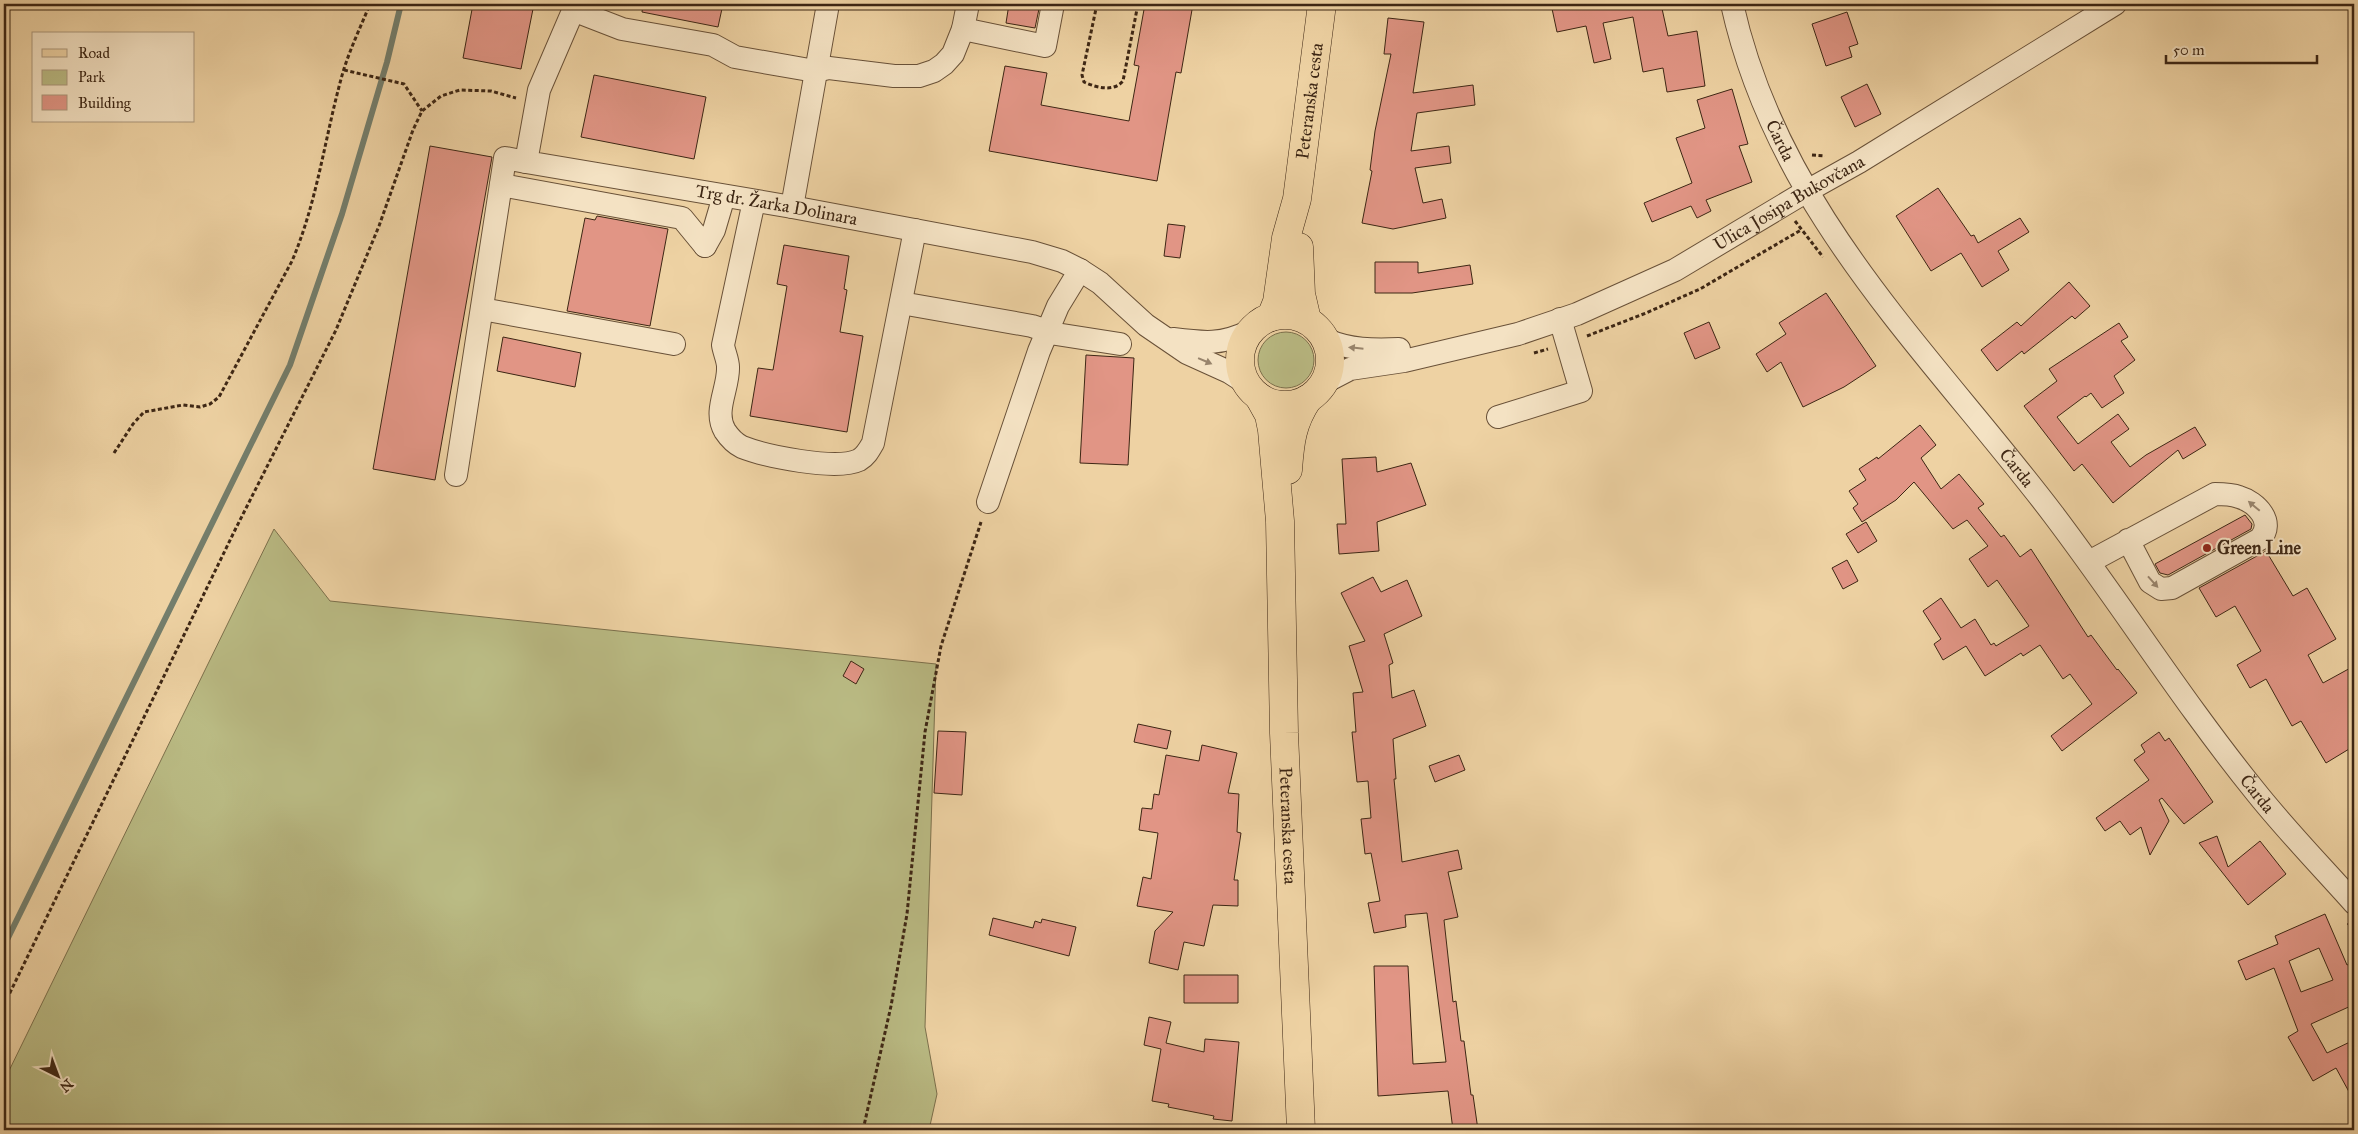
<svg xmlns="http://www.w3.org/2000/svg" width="2358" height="1134" font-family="'IM FELL Great Primer',serif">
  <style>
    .green { fill: #babb84; stroke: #7c704c }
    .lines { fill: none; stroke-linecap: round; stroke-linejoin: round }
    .stream { stroke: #747e6c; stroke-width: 6 }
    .building { fill: #e19585; stroke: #3d2614; fill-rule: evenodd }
    .minor-casing { stroke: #695138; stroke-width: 24 }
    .major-casing { stroke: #3d2614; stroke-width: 29 }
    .path { stroke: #3d2614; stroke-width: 3; stroke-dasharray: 4 2.5; stroke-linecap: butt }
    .minor { stroke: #f4e2c3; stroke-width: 22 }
    .major { stroke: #eed2a3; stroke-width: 28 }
    .oneway { fill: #98846c }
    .poi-dot { fill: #8f2418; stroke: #f4e2c3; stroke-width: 2 }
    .labels { text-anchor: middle; stroke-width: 4; stroke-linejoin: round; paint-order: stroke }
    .street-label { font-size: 18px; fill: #3d2614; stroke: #f4e2c3 }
    .poi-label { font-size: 18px; font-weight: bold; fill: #3d2614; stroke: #f4e2c3; text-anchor: start }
  </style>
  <rect width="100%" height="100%" fill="#eed2a3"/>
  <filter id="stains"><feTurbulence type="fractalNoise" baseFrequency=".004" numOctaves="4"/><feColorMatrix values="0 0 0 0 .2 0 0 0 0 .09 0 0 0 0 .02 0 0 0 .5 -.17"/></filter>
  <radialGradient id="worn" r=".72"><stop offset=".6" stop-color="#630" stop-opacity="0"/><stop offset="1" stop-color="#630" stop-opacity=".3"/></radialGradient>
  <path class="green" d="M1258 360a28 28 0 1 1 56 0a28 28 0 1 1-56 0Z
    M274,529L330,601L936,664L925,1027L937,1094L929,1130H4V1081Z"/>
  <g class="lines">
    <path class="stream" d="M4,946L290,365L342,214L387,62L401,4"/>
  </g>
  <path class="building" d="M473,4H534L521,69L463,58Z
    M643,4H723L718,27L642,12Z
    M1009,4H1040L1035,28L1006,23Z
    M1145,4H1193L1181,73L1176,72L1157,181L989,151L1005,66L1047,73L1041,105L1129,121L1139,66L1134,65Z
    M1551,4H1661L1668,36L1697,31L1705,86L1667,92L1663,68L1643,72L1633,17L1603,23L1611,59L1594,63L1586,26L1557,32Z
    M1847,12L1858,44L1849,47L1852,57L1826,66L1812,24Z
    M1388,18L1424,22L1413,93L1473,85L1475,105L1417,113L1411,151L1449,146L1451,163L1415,168L1423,203L1442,199L1446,218L1393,229L1362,223L1372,171L1370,170L1375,131L1391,54H1384Z
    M594,75L706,97L694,159L581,137Z
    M1867,84L1881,114L1855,127L1841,97Z
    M1732,89L1748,144L1739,146L1752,182L1706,200L1711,211L1697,218L1691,206L1652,222L1644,203L1692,183L1676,138L1705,128L1697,100Z
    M430,146L492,157L435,480L373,469Z
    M1938,188L1971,236L1974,235L1978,243L2020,218L2029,232L1998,251L2009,270L1982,287L1961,253L1931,271L1896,216Z
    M597,216L668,229L650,326L567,311L585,218L595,220Z
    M1168,224L1185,226L1180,258L1164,256Z
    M784,245L849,256L844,289L847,290L840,332L863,336L847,432L750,416L758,368L773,370L787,286L777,284Z
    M1375,262H1418V273L1470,265L1473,284L1412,293H1375Z
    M2069,282L2090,306L2075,319L2072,316L2024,354L2022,351L1997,371L1981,350L2017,322L2021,326Z
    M1826,293L1876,366L1844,387L1803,407L1781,362L1767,372L1756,354L1786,334L1779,323Z
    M1709,322L1720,348L1695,359L1684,333Z
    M2119,323L2128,337L2121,341L2135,360L2114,376L2124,393L2102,408L2091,393L2086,397L2085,396L2057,417L2078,444L2118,414L2129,429L2111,442L2130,467L2146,455L2195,427L2206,445L2183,459L2178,450L2113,503L2082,464L2074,471L2024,406L2057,381L2049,369Z
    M503,337L581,353L575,387L497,371Z
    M1086,355L1134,358L1128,465L1080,463Z
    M1920,425L1936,445L1921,458L1941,489L1959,474L1984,504L1978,508L2001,537L2004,535L2020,557L2031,549L2088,637L2091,635L2117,670L2118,669L2137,693L2062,751L2051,736L2092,704L2070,674L2063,679L2040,645L2023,656L2021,653L1985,676L1966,646L1943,660L1934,644L1941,639L1923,611L1941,598L1961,628L1975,619L1991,645L1994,643L1996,646L2029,626L1997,580L1988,587L1969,559L1988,546L1967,520L1953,529L1914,482L1896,500L1862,522L1853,508L1858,504L1849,491L1866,480L1859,469L1877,457L1878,459Z
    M1376,457L1377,472L1411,463L1426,505L1377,522L1379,551L1339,554L1337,524H1346L1342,459Z
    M2245,515L2252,524L2251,529L2168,575L2160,573L2155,564Z
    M1866,522L1877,541L1858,553L1846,534Z
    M2266,551L2293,596L2307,588L2336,639L2308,655L2323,683L2354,666V746L2326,763L2301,721L2292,726L2266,679L2250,688L2237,665L2261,651L2235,606L2216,617L2199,588Z
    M1847,560L1858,581L1843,589L1832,568Z
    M1373,577L1381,592L1407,580L1422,616L1384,634L1393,663L1389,665L1392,698L1414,690L1426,726L1393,739L1396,779H1394L1402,862L1458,850L1462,869L1448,872L1458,917L1444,920L1453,1002L1456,1001L1461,1041H1464L1471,1095H1473L1478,1130H1453L1448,1091L1378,1096L1374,966H1408L1413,1064L1446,1062L1427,913L1405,915L1406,927L1374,933L1368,903L1380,901L1371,853L1365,854L1361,819L1371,818L1368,781L1357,782L1352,732H1356L1353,693L1363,692L1349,646L1365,641L1341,593Z
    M851,661L864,669L856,684L843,676Z
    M1138,724L1171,731L1167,749L1134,742Z
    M938,731L966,732L962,795L934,793Z
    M2159,732L2165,741L2169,738L2213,802L2184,824L2162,798L2159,800L2169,821L2150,855L2141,827L2130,835L2120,821L2105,831L2096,818L2149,780L2134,760L2145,752L2141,745Z
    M1202,745L1237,753L1228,793L1239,794L1237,832L1241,833L1234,880H1238V906L1213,905L1204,946L1184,942L1178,970L1149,963L1155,931L1173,912L1137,906L1143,877L1151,879L1158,833L1139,830L1142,808L1152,809L1154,794L1159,795L1166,755L1199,761Z
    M1459,755L1465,770L1435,782L1429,766Z
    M2217,836L2228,867L2260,841L2286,874L2248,905L2199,843Z
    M2325,914L2347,965L2354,962V994L2349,997L2353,1005L2311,1024L2327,1053L2354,1040V1101L2336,1068L2313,1081L2288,1037L2298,1031L2274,968L2246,980L2238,961L2278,944L2275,936ZM2319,948L2333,980L2301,992L2289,961Z
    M993,918L1033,928L1035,921L1041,923L1042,919L1076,927L1069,956L989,935Z
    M1184,975H1238V1003H1184Z
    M1149,1017L1171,1022L1166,1043L1204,1052L1205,1039L1239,1042L1232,1121L1213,1119L1214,1116L1168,1107L1169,1104L1152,1101L1161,1049L1144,1045Z"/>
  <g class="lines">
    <g class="minor-casing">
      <g id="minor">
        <path id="s1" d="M576,4L539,90L526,162L792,207L1032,252L1062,261L1080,270L1100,283L1146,325L1187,353L1229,372L1246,383"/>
        <path id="s2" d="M1732,4C1778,212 1929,351 2053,514C2122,605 2183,702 2255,791C2286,830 2321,866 2354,903"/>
        <path d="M573,10L622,29L713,45L735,57L815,71L829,68L894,76H919L934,71L944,64L953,54L963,29L968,4"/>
        <path d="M963,29L1045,46L1053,4"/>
        <path d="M501,185L682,218L705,246"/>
        <path d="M754,201L723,345C724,352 728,360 728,367C729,388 713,411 725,431C729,437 736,444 742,447C765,456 836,471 859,460C866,456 869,450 873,443L915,230"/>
        <path d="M792,207L828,4"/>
        <path d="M705,246L714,230L724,196"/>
        <path d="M901,303L1032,326L1056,334L1120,344"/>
        <path d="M482,309L674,344"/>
        <path d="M1173,339C1204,343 1222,345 1250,331"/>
        <path d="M1327,340C1350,350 1373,350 1399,349"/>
        <path id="s3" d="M1325,382L1350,369L1404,361L1518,334L1577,314L1675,270L1807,191L1859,162L2115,4"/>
        <path d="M1498,417L1581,391L1560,319"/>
        <path d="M456,475L505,158L526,162"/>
        <path d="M988,502L1039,351L1058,306L1080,270"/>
        <path d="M2089,562L2215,494C2223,494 2231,494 2239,497C2256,502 2276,522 2260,539L2172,588L2161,589L2150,582L2128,540"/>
      </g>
    </g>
    <g class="major-casing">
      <g id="major">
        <path d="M1299,247L1301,294L1307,320"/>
        <circle cx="1285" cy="360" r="45"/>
        <path id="s4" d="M1271,317L1277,302L1286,238L1297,199L1322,4"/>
        <path id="s5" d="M1259,397L1269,415L1272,430L1280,521L1284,733L1301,1130"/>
        <path d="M1288,470C1290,442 1292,423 1308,399"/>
      </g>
    </g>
    <path class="path" d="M1097,4L1082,75L1084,82C1097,88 1114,92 1123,81L1138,4
      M344,70L404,84L422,111
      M1812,155L1825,156
      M1795,221L1823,257
      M1587,336L1646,313L1700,289L1801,230
      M1534,353L1548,349
      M114,453L133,424L144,412L183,405L200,407L210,404L219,397L292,261C318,200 325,135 343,72C350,49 361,26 370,4
      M2348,923L2354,930
      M4,1005L235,530L336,330L379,226L413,130L422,111L441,96L460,90L491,91L516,98
      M863,1130L891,1006L907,914L925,732L941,646L981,522"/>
    <use href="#minor" class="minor"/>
    <use href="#major" class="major"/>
  </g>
  <defs><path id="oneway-solid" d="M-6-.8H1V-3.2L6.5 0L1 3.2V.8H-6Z" transform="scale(1.25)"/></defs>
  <g class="oneway">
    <use href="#oneway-solid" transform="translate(1356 348) rotate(-174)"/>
    <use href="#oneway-solid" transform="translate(1205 361) rotate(23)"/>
    <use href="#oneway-solid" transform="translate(2254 506) rotate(-140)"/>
    <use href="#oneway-solid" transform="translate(2153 582) rotate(48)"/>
  </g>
  <circle class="poi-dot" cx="2207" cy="548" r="5"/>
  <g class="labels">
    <g class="street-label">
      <text dy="6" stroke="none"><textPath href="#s4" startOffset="220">Peteranska cesta</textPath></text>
      <text dy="6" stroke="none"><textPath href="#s2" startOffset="145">Čarda</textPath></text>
      <text dy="6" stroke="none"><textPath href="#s3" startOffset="502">Ulica Josipa Bukovčana</textPath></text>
      <text dy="6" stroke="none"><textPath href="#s1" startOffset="421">Trg dr. Žarka Dolinara</textPath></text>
      <text dy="6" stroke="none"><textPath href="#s2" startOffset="550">Čarda</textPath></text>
      <text dy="6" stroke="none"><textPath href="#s2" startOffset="955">Čarda</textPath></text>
      <text dy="6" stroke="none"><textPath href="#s5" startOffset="432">Peteranska cesta</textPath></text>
    </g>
    <g class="poi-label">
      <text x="2217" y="554">Green Line</text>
    </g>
  </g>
  <rect width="2358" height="1134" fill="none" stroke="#eed2a3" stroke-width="20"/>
  <rect x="5" y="5" width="2348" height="1124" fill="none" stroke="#3d2614" stroke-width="2.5"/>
  <rect x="10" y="10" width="2338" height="1114" fill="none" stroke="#3d2614"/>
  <rect x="32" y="32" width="162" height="90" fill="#f4e2c3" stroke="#ab977d"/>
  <rect x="42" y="49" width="25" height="8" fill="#eed2a3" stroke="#ab977d"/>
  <text x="78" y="58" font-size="15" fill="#3d2614">Road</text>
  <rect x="42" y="70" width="25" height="15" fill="#babb84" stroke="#ab977d"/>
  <text x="78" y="82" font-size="15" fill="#3d2614">Park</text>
  <rect x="42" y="95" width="25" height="15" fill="#e19585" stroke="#ab977d"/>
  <text x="78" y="108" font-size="15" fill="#3d2614">Building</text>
  <g transform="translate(58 1076) rotate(138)" stroke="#f4e2c3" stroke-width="4" paint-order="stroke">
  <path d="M0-4L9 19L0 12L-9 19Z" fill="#3d2614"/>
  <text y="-8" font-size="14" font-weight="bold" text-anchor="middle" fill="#3d2614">N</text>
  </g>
  <path d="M2166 55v8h151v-8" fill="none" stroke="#3d2614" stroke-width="2.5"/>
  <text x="2173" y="55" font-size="15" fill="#3d2614" stroke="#f4e2c3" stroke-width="4" paint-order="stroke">50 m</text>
  <rect width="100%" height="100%" filter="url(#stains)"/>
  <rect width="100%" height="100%" fill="url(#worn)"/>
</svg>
